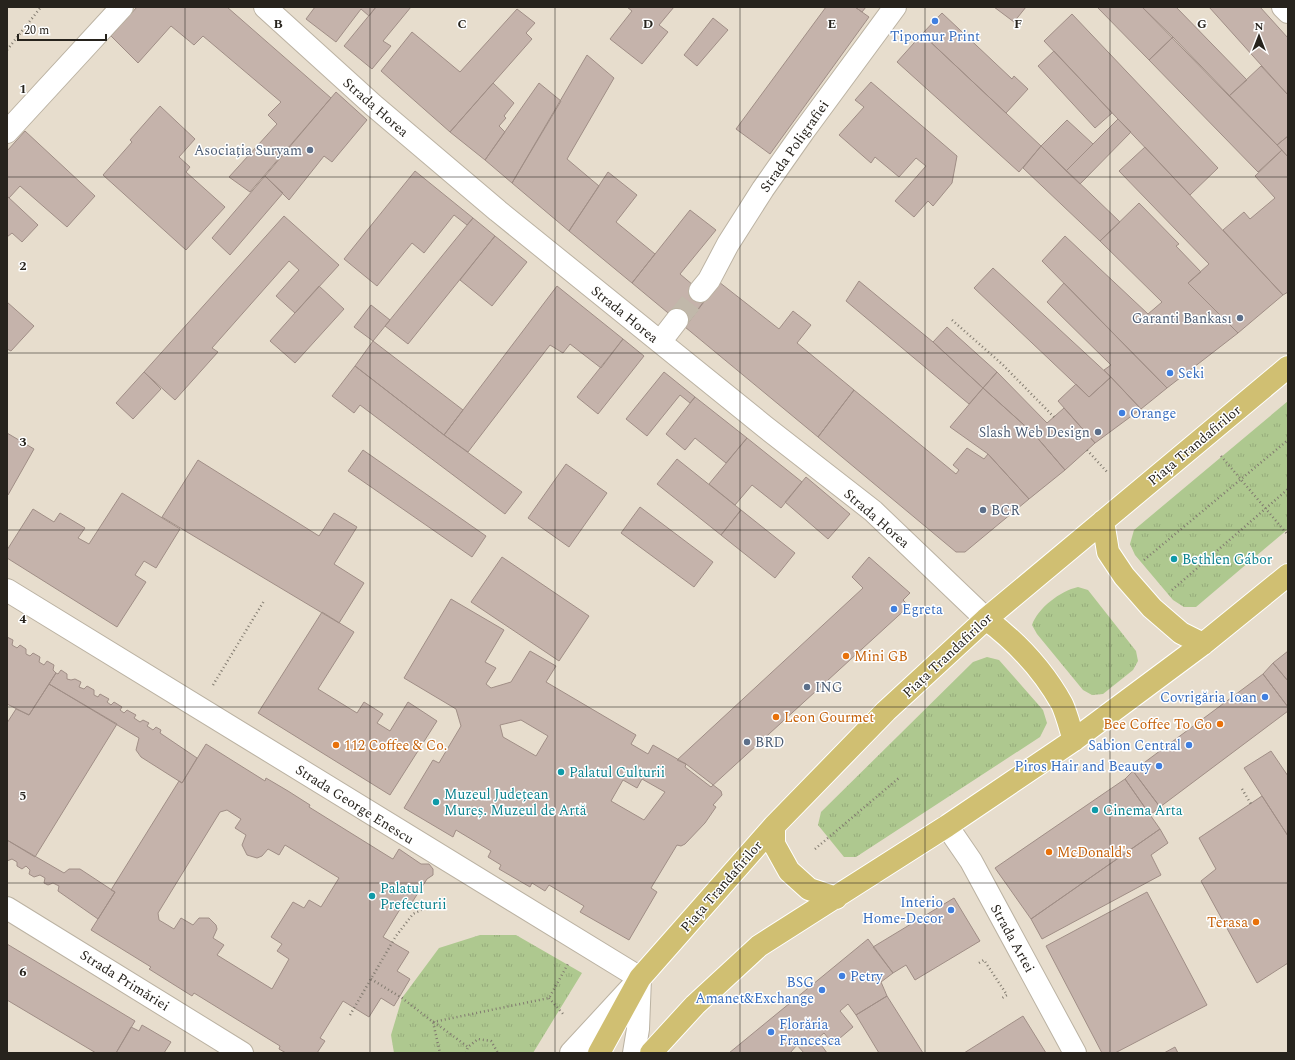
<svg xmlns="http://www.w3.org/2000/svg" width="1295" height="1060" font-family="Spectral,serif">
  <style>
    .grass { fill: url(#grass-tufts) }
    .building { fill: #c5b3ab; stroke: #a08e86; fill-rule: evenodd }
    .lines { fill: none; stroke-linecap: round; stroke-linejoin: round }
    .minor-tunnel { stroke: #c1b8aa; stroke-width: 22; stroke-dasharray: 22 11; stroke-linecap: butt }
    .minor-casing { stroke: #bbb2a2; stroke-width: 24 }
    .major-casing { stroke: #fff; stroke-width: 24 }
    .path { stroke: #817a6f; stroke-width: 2.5; stroke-dasharray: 1 3; stroke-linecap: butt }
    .minor { stroke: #fff; stroke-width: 22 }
    .major { stroke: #d0bf72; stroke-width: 22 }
    .grid { fill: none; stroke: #27231d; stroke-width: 1; stroke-opacity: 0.55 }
    .shop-dot { fill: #3f7fe0; stroke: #fff; stroke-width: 1.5 }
    .service-dot { fill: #5c6f8a; stroke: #fff; stroke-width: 1.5 }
    .culture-dot { fill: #0f9aa8; stroke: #fff; stroke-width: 1.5 }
    .food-dot { fill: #e8710a; stroke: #fff; stroke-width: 1.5 }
    .labels { text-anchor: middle; stroke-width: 3; stroke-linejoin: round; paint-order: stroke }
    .shop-label { font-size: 14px; fill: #366cbe; stroke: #fff; text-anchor: start }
    .street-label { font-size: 14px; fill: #27231d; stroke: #fff }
    .service-label { font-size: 14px; fill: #4e5e75; stroke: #fff; text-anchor: end }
    .culture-label { font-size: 14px; fill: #0d838f; stroke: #fff; text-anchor: start }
    .food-label { font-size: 14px; fill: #c56008; stroke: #fff; text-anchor: start }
    .grid-label { font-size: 13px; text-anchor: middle; font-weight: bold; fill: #27231d; stroke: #fff; stroke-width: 3; stroke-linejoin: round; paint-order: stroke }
  </style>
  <defs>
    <pattern id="grass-tufts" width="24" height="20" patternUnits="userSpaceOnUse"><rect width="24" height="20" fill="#aec88f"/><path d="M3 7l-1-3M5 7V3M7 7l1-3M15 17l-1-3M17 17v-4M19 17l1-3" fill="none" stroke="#96ac7b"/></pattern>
  </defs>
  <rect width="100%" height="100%" fill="#e7ddcd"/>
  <path class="grass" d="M1288,401V529L1196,607H1184L1173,600L1135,555L1130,544L1134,530Z
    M1078,587L1088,590L1136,651L1138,661L1133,670L1103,694L1092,695L1083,690L1037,634L1032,625C1038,608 1060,591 1078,587Z
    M987,657L999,660L1043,710L1047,723L1040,737L856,857H844L818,825L821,812L973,662Z
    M480,935H516L582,973L533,1053H394L391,1035L402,998L439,948Z"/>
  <path class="building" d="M137,7H227L331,98L250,192L229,177L277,124L268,115L281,102L203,36L194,45L171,26L138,63L111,36Z
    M315,7H376L369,16L361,9L336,42L306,19Z
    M376,7H411L383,41L391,46L372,69L344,46Z
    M627,7H674L659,25L668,32L642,64L610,39L632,11Z
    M826,7H855L869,17L770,154L736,129Z
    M855,7H866L862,12Z
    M994,7H1026L1014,22Z
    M1097,7H1142L1173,37L1149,60Z
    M1142,7H1176L1247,80L1229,96Z
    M1209,7H1260L1288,38V95Z
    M517,9L535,23L526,33L532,39L450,132L381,71L412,32L460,72Z
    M942,13L1012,79L1014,76L1028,89L1006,113L922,34Z
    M1072,14L1218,168L1190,195L1044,41Z
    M713,18L728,30L697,66L684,55Z
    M922,34L1041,146L1019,172L897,62Z
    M1173,37L1282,150L1258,172L1149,60Z
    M1054,51L1112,113L1095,128L1038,66Z
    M587,55L614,78L567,159L599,186L569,231L512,183Z
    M1261,66L1288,95V136L1277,145L1229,96Z
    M871,82L957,156L952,183L933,206L928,201L914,217L895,201L926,166L916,158L899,177L875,157L871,163L839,135L864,107L855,100Z
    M493,83L514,103L504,116L506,118L499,126L505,132L485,160L450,132Z
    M539,83L561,101L512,183L485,160Z
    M336,92L367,120L332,162L324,156L289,200L265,176Z
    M160,106L195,139L179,157L190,167L186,172L225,207L186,250L103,175L132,142L130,140Z
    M1118,119L1131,132L1080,184L1066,171Z
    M1067,120L1093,144L1066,171L1041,146Z
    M25,131L95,196L67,227L20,186L9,198L7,196V151Z
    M1288,136V157L1277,145Z
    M1041,146L1120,222L1100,241L1023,168Z
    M1145,147L1283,295L1238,333L1188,283L1209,264L1119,171Z
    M1282,150L1288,157V292L1283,295L1223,230L1244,212L1250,219L1275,198L1255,176Z
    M415,171L473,218L467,225L454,215L424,253L412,243L377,286L344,259Z
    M608,172L637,195L616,222L655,254L632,283L569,231Z
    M265,176L283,193L230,255L212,238Z
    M7,196L38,225L22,242L12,233L7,237Z
    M1139,203L1179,244L1176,246L1201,272L1188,283L1238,333L1167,388L1042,261L1065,236L1148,314L1162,302L1100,241Z
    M690,210L716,230L680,274L707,297L685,327L632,283Z
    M284,216L339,265L295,313L276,296L299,270L289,261L212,348L218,352L175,400L144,372Z
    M473,218L495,236L408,344L385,326Z
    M495,236L527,262L492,306L460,280Z
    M993,268L1111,377L1089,397L974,288Z
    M859,281L933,342L983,388L969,404L846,301Z
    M719,282L779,329L793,311L811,325L797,343L854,390L818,437L685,327Z
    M1064,283L1167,388L1141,409L1104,370L1111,365L1047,302Z
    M319,286L344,309L295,363L270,341Z
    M557,286L623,339L601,368L570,344L563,353L550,345L468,452L444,435Z
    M7,302L34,326L11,351L7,349Z
    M371,305L390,320L373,341L354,327Z
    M947,327L997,372L983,388L933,342Z
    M623,339L644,356L598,414L577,397Z
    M373,341L463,410L444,435L355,366Z
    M355,366L444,435L522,492L505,514L360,405L354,413L332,396Z
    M144,372L161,389L133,419L116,403Z
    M664,372L695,397L690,403L680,395L647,436L626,419Z
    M997,372L1047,423L1064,408L1095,443L1065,470L1034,434L983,388Z
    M1111,377L1141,409L1095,443L1058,401L1076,384L1089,397Z
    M983,388L1034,434L1065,470L1029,499L988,454L950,427Z
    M854,390L956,474L959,470L953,465L967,448L984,459L988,454L1029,499L965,552H956L818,437Z
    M695,397L747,438L726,463L695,438L685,450L666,434Z
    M7,433L34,449L8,495H7Z
    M747,438L802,482L781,508L752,485L735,505L709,484Z
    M363,450L486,536L472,557L348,471Z
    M677,459L741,510L721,535L657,484Z
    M198,460L319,536L334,513L357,527L334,564L364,583L339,623L162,517Z
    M566,464L607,493L569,547L528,518Z
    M806,477L850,514L828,539L785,502Z
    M122,493L180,529L156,568L144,561L135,575L146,582L117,627L7,558V550L33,509L54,522L60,513L85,528L78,538L89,544Z
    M640,507L713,562L694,587L621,533Z
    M741,510L795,553L775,578L721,535Z
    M502,557L589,616L559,661L471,602Z
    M869,557L910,593L903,600L909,606L711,787L685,767L686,764L677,760L863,588L852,577Z
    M451,599L504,630L485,662L496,668L486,684L491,688L511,682L530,651L556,666L546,682L636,735L631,744L648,754L653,745L686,764L721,791L722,795L713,805L716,807L705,823L685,844L681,846L677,845L651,888L657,892L629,940L580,912L584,906L549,885L545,891L532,883L530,887L499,869L501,865L488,857L491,851L456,830L453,837L404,808L433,760L439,763L461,726L456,709L404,678ZM521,720L548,736L536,756L503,737L500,725ZM642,779L665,792L644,820L611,801L623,780L637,788Z
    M322,612L354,632L318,689L357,713L364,702L383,714L377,723L390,731L408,702L437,721L390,795L258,713Z
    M7,637L13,640L12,645L17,648L20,645L26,649V654L30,656L33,653L40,657L39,662L44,665L47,661L54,665L53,670L56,673L29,715L7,704Z
    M1288,651V681L1273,663Z
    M1273,663L1288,681V707L1263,674Z
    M61,670L67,674V679L71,680L75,679L81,682L79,687L84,689L87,686L94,690V695L98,697L100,694L109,699L107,702L111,705L114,702L122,707L120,710L124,713L127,710L136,715L134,718L140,722L143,720L149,723L147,726L153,730L156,727L161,730L160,733L197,758L182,783L141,757L136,750L139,738L49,684L56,673L58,674Z
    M1263,674L1288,707V711L1160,807L1133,771Z
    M49,684L117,724L35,857L7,840V723L16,709L29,715Z
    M206,744L265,781L266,778L288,791L310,805L309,807L391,858L393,859L399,849L421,864H429L433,869V875L427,879L411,904L405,901L383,937L409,952L397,971L410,979L394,1006L381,998L369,1017L343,1001L320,1038L325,1041L317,1053H286L279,1049L280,1046L194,993L192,996L149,969L151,967L91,930L115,892L111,890L179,781L182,783ZM227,810L241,819L235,828L246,835L242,845L247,855L257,858L262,856L268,849L279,855L285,845L339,878L321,907L309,900L304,908L293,902L271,937L282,944L277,951L289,959L272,989L217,955L224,945L213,938L217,929L216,925L209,918H199L193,925L181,918L174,929L159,920L158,913L220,812Z
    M1271,751L1288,776V836L1244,768Z
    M1133,771L1160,807L1150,815L1125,779Z
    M1125,779L1160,829L1031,919L995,868Z
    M1262,796L1288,836V963L1257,983L1201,881L1216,869L1199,838Z
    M1160,829L1168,843L1151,855L1161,875L1042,939L1031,919Z
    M7,840L64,873L69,869H80L115,892L98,919L58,891L59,886L53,883L48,885L44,883L45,878L40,875L34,877L29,874L30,870L26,866L22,869L17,866V862L12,859L7,861Z
    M1147,892L1207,1005L1115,1053H1102L1046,946Z
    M954,898L980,941L915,980L906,965L893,973L873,947Z
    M868,939L893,973L881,982L887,996L856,1015L848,1004L840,1011L853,1027L833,1044L824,1033L817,1039L827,1053H804L797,1045L790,1053H729Z
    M7,944L135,1021L116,1053H96L7,1000Z
    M887,996L923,1053H879L856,1015Z
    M1023,1016L1046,1053H964Z
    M142,1025L171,1042L164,1053H116L131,1027L139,1031Z
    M1175,1047L1178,1053H1164Z"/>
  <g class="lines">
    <path class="minor-tunnel" d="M677,320L700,291"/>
    <g class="minor-casing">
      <path id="minor" d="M265,7L373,105L498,211L764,426L873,511L986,619
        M1283,7L1288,12
        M7,132L122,7
        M700,291L709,280L728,244L763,189L803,132L895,7
        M660,342L677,320
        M7,590L640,978
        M947,826L971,861L1075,1053
        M7,908L242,1053
        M571,1053L631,988
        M634,1053L638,1029L640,978"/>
    </g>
    <g class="major-casing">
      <path id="major" d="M1103,521L1108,552L1124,576L1152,608L1181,633L1203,644
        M986,619C1017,642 1043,670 1062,704C1067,715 1070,728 1074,740
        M774,826V844L789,871L809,889L836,898
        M599,1053L640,978L774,826L886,711L986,619L1288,367
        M651,1053L695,1005L759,946L947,826L1074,740L1203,644L1288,575"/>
    </g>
    <path class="path" d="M7,50L41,7
      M952,320L1002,364L1054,417
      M1087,450L1108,473
      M1221,456L1288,535
      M1144,560L1288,440
      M1172,590L1288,489
      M213,685L264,601
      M1242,789L1251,804
      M815,849L900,777
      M979,963L984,960L1007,995L1002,998
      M371,979L402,998L433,1022L440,1053
      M549,998L564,1015
      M350,1015L396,936L413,914L423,909L428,903
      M433,1022L549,998L568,964
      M434,1022L468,1047
      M381,1053V1052
      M466,1053L468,1047L478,1039L491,1041L498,1053"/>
    <use href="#minor" class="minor"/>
    <use href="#major" class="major"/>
  </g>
  <path class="grid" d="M185,7V1053M370,7V1053M555,7V1053M740,7V1053M925,7V1053M1110,7V1053M7,177H1288M7,353H1288M7,530H1288M7,707H1288M7,883H1288"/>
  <g class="shop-dot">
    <circle cx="935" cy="21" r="4"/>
    <circle cx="1170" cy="373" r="4"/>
    <circle cx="1122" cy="413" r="4"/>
    <circle cx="894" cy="609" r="4"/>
    <circle cx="1265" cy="697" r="4"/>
    <circle cx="1189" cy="745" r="4"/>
    <circle cx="1159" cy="766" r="4"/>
    <circle cx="951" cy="910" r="4"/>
    <circle cx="842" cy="976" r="4"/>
    <circle cx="822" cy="990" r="4"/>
    <circle cx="771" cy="1032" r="4"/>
  </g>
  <g class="service-dot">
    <circle cx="310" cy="150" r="4"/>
    <circle cx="1240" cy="318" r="4"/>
    <circle cx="1098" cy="432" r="4"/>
    <circle cx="983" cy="510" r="4"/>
    <circle cx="807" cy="687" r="4"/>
    <circle cx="747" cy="742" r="4"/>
  </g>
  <g class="culture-dot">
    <circle cx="1174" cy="559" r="4"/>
    <circle cx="561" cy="772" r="4"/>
    <circle cx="436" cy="802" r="4"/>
    <circle cx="1095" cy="810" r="4"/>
    <circle cx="372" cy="896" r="4"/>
  </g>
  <g class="food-dot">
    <circle cx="846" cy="656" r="4"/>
    <circle cx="776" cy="717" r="4"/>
    <circle cx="1220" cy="724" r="4"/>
    <circle cx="336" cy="745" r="4"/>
    <circle cx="1049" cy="852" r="4"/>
    <circle cx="1256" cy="922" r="4"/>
  </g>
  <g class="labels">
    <g class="shop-label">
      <text x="935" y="41" text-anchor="middle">Tipomur Print</text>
      <text x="1178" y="378">Seki</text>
      <text x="1130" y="418">Orange</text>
      <text x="902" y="614">Egreta</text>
      <text x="1257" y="702" text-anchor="end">Covrigăria Ioan</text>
      <text x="1181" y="750" text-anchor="end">Sabion Central</text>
      <text x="1151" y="771" text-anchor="end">Piros Hair and Beauty</text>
      <text x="943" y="907" text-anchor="end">Interio<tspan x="943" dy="16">Home-Decor</tspan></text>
      <text x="850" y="981">Petry</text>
      <text x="814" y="987" text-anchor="end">BSG<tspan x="814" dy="16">Amanet&amp;Exchange</tspan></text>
      <text x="779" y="1029">Florăria<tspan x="779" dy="16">Francesca</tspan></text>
    </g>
    <g class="street-label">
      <text transform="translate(376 107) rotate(41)" y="5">Strada Horea</text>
      <text transform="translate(794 146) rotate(-55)" y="5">Strada Poligrafiei</text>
      <text transform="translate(625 314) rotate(39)" y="5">Strada Horea</text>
      <text transform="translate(1194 445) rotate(-40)" y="5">Piața Trandafirilor</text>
      <text transform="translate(877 518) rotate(41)" y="5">Strada Horea</text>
      <text transform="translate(947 655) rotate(-43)" y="5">Piața Trandafirilor</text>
      <text transform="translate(355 804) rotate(32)" y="5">Strada George Enescu</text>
      <text transform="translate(721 886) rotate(-49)" y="5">Piața Trandafirilor</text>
      <text transform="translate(1013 938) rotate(61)" y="5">Strada Artei</text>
      <text transform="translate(125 980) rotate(32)" y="5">Strada Primăriei</text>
    </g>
    <g class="service-label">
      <text x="302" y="155">Asociația Suryam</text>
      <text x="1232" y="323">Garanti Bankası</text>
      <text x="1090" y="437">Slash Web Design</text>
      <text x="991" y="515" text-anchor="start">BCR</text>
      <text x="815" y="692" text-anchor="start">ING</text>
      <text x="755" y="747" text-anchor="start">BRD</text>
    </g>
    <g class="culture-label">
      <text x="1182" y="564">Bethlen Gábor</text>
      <text x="569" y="777">Palatul Culturii</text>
      <text x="444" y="799">Muzeul Județean<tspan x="444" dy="16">Mureș. Muzeul de Artă</tspan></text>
      <text x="1103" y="815">Cinema Arta</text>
      <text x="380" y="893">Palatul<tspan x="380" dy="16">Prefecturii</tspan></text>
    </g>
    <g class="food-label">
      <text x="854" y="661">Mini GB</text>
      <text x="784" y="722">Leon Gourmet</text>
      <text x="1212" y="729" text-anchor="end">Bee Coffee To Go</text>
      <text x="344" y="750">112 Coffee &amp; Co.</text>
      <text x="1057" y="857">McDonald's</text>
      <text x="1248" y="927" text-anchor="end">Terasa</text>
    </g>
  </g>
  <g class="grid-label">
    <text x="278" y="28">B</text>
    <text x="462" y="28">C</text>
    <text x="648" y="28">D</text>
    <text x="832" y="28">E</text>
    <text x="1018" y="28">F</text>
    <text x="1202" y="28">G</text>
    <text x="23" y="93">1</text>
    <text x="23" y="270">2</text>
    <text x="23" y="446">3</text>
    <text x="23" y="623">4</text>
    <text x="23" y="800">5</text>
    <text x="23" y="976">6</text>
  </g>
  <rect width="1295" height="1060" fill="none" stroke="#27231d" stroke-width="16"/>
  <g transform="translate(1259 36)" stroke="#ffffff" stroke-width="3" paint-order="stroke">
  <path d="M0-3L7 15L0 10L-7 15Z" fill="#27231d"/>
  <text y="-6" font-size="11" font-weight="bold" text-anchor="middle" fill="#27231d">N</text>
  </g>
  <path d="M18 34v6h88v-6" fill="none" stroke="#27231d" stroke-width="2"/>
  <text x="24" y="34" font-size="12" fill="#27231d" stroke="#ffffff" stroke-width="3" paint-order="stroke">20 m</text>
</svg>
